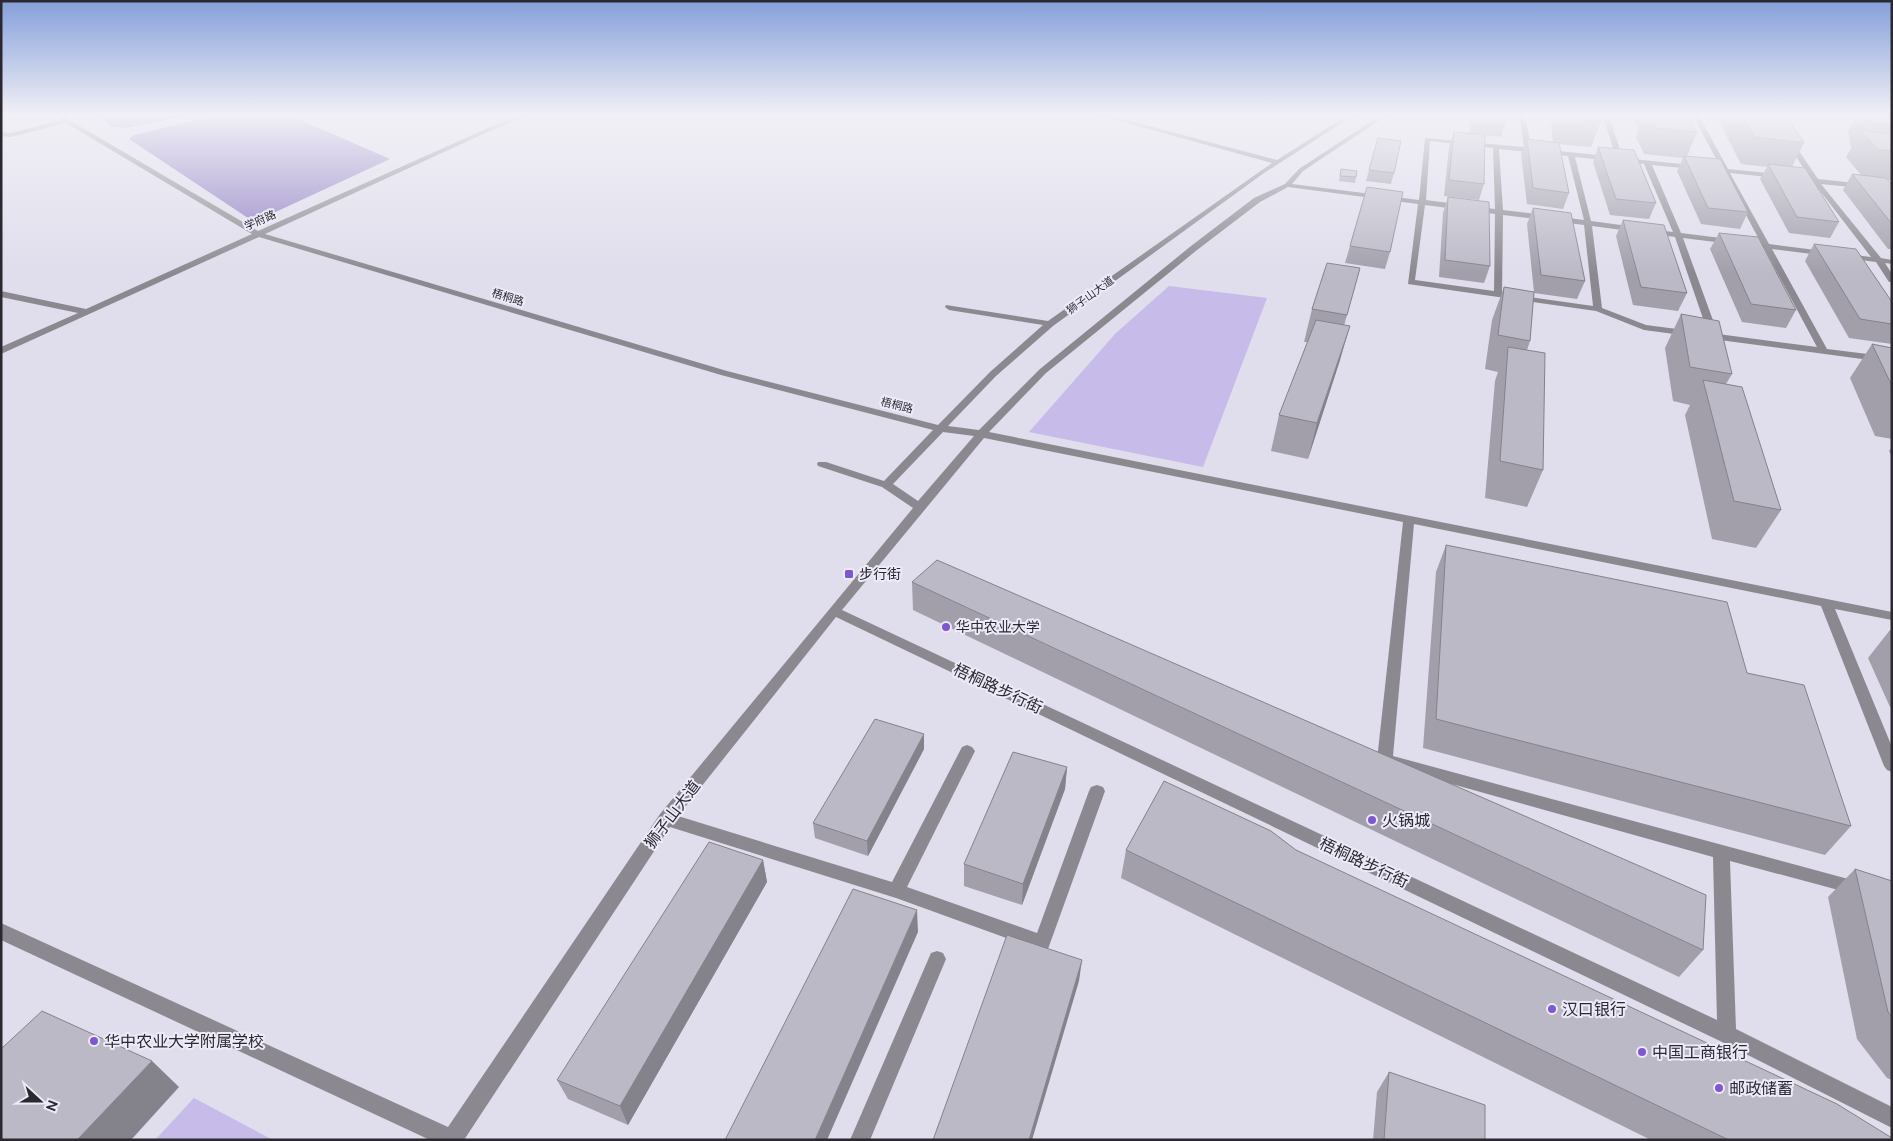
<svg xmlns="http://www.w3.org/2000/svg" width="1893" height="1141" font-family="Ubuntu,'Noto Sans SC',sans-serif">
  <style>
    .green { fill: #c6bbe9 }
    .water { fill: #9180c4 }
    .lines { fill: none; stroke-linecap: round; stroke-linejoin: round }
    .minor { fill: #8b898f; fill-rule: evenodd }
    .wall { fill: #a29fab }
    .shaded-wall { fill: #84828b }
    .building { fill: #bcb9c7; stroke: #84828b }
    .poi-dot { fill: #7f57d0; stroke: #edeaf9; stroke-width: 2 }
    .labels { text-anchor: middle; stroke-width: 4; stroke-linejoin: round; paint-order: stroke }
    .far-street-label { font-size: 11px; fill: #2b292f; stroke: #edeaf9 }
    .poi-label { font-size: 14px; fill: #2b292f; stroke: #edeaf9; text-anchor: start }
    .near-street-label { font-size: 16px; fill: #2b292f; stroke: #edeaf9 }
    .near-poi-label { font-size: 16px; fill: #2b292f; stroke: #edeaf9; text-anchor: start }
  </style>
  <rect width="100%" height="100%" fill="#e0ddec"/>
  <path class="green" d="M1169,286L1267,298L1203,467L1029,432L1115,334Z
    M194,1098L273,1140H155Z"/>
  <path class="water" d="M98,114H195L127,128L111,127Z
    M220,114H287L390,159L254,222L129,139L134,135Z"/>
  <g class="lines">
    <path class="minor" d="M52,114H59L258,231L488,128L524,114H533L492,130L265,234L727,371L938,425L990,372L1043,325L949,310L945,307L946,305L1048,321L1272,163L1094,114H1104L1277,160L1349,114H1356L1264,173L1053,326L996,376L948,426L979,430L1040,369L1191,246L1254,198L1285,184L1299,169L1382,114H1389L1303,171L1292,184L1419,200L1425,138L1524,147L1519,114H1525L1531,148L1616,157L1602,114H1608L1623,158L1721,168L1692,114H1698L1728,169L1778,174L1781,176L1778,178L1730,173L1769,244L1871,257L1814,183L1795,179L1798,177L1810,178L1768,114H1774L1818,179L1892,187V191L1821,184L1881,258L1892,260V264L1885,263L1892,274V282H1889L1876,262L1772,249L1827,349L1892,357V363L1644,330L1596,311L1408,284L1418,204L1288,187L1260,202L1197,250L1046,373L989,432L1892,612V620L1835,609L1892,747V772L1887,770L1884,766L1821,606L1414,524L1393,756L1863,883L1866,888L1863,893L1857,895L1730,861L1736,1029L1892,1107V1128L1720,1041L836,617L678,816L892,882L962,747L967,745L972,747L975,751L907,887L1037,933L1089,791L1091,787L1097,785L1103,787L1105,791L1048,949L1042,951L896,898L670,827L464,1140H430L1,940V923L448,1127L660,814L913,508L882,487L818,466L817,464L818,462H826L884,481L933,430L721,375L259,237L1,354V347L78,313L1,297V291L86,309L252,234L66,123L11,137L1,136V132L11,133L61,120ZM1430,141L1493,148L1495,209L1426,200ZM1499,149L1568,156L1584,220L1503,210ZM1575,157L1644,164L1673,232L1591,221ZM1652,165L1723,172L1761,243L1681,233ZM1425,205L1495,214L1494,291L1415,280ZM1503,215L1584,225L1593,306L1502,293ZM1592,226L1675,237L1708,333L1646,325L1602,308ZM1683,238L1764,248L1817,347L1718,334ZM943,432L974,436L918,501L893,484ZM984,438L1403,522L1377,760L1380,764L1713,857L1717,1020L842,610Z
      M937,951L943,953L946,959L870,1140H850L931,953Z"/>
  </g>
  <path class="wall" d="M1472,114H1508L1501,137L1469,133L1471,119Z
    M1550,114H1599L1601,121L1591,147L1559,144L1569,193L1563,209L1527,204L1521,154L1527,139L1553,142L1551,126L1553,121H1551Z
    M1632,114H1682L1697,132L1687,156L1748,212L1740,229L1701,224L1677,171L1683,158L1644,154L1636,137L1639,129H1638Z
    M1715,114H1785L1804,143L1792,167L1839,222L1830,238L1789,233L1760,179L1767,167L1741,164Z
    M1857,114H1892V180H1887L1892,185V249H1888L1843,190L1852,174L1861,175L1846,157L1852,147H1851L1848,131Z
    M1454,132L1484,184L1479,200L1444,196L1449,146Z
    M1378,138L1394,173L1391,184L1366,181Z
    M1598,147L1656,203L1649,219L1610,215L1593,162Z
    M1341,169L1356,177L1355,183L1339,181Z
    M1448,197L1490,266L1484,283L1439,277L1443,213Z
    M1533,208L1585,281L1577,299L1534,293L1530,341L1527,350L1543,470L1527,507L1485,498L1495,381L1498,372L1485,369L1492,320L1504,287L1534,292L1527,224Z
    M1623,220L1687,293L1678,311L1633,305L1616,236Z
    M1719,233L1796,310L1786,328L1742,322L1710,249Z
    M1814,244L1892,302V344L1849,338L1805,261Z
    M1350,246L1390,252L1385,269L1345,263Z
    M1360,268L1344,326L1340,360L1308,459L1271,451L1279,415L1308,342H1304L1312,309Z
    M1681,314L1732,374L1726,384L1781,510L1756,548L1712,539L1685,415L1690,405L1673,401L1665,348Z
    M1872,344L1892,348V439L1875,436L1850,378Z
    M1892,447V457L1889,451Z
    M1446,545L1747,673L1851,826L1825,855L1423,748L1436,572Z
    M912,582L1703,950L1679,977L913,610Z
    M1890,630H1892V708L1890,707L1868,658Z
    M924,734V749L868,856L815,838L813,823Z
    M1067,767L1065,789L1022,905L964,886V864Z
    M1126,850H1296L1892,1140H1651L1121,878Z
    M763,860L767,882L628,1125L568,1099L557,1080Z
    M1855,869L1892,881V1080L1887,1078L1857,1039L1828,897Z
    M1389,1072L1485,1140H1373L1377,1092Z"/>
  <path class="shaded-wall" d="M1350,326L1340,360L1308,459L1317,423Z
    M924,734V749L868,856L867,841Z
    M1067,767L1065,789L1022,905L1023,884Z
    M763,860L767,882L628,1125L620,1106Z
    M917,910L918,932L827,1140H815Z
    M1082,960L1079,981L1032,1140H1029Z
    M152,1061L179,1087L131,1140H77Z"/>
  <path class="building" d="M1562,114H1599L1601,121L1563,117Z
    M1648,114L1688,115L1697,132L1655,128Z
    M1741,114H1785L1804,143L1754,137Z
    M1863,114H1892V125L1865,121Z
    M1860,130L1892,134V151L1878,150Z
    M1454,132L1485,135L1484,184L1449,180Z
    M1378,138L1401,141L1394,173L1369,170Z
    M1527,139L1559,143L1569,193L1533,188Z
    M1598,147L1634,150L1656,203L1616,199Z
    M1684,156L1720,159L1748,212L1708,208Z
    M1768,164L1805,168L1839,222L1797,217Z
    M1341,169L1357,171L1356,177L1340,176Z
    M1852,174L1886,178L1892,185V224Z
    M1367,187L1403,192L1390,252L1350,246Z
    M1448,197L1489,202L1490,266L1445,260Z
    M1533,208L1571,213L1585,281L1541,275Z
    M1623,220L1664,225L1687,293L1641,287Z
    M1719,233L1758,237L1796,310L1751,304Z
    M1814,244L1856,249L1892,302V324L1860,319Z
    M1327,263L1360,268L1347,315L1312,309Z
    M1504,287L1534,292L1530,341L1498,335Z
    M1681,314L1719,321L1732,374L1690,367Z
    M1316,320L1350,326L1317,423L1279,415Z
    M1872,344L1892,348V386Z
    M1508,347L1545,353L1543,470L1500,461Z
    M1703,380L1742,387L1781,510L1734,501Z
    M1446,545L1727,602L1747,673L1804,685L1851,826L1436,719Z
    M937,560L1706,895L1703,950L912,582Z
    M875,719L924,734L867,841L813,823Z
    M1013,752L1067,767L1023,884L964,864Z
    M1164,781L1271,831L1296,850L1837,1104L1892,1138V1140H1729L1126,850Z
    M709,842L763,860L620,1106L557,1080Z
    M1855,869L1892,881V1017L1888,1012Z
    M853,889L917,910L815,1140H725Z
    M1007,935L1082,960L1029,1140H933Z
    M42,1011L152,1061L77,1140H1V1049Z
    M1389,1072L1485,1105V1140H1384Z"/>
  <linearGradient id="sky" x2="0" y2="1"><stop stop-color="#859fda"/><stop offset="0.42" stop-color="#f1f0f6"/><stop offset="1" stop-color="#f1f0f6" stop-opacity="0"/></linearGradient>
  <rect width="1893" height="274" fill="url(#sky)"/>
  <g class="poi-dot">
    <rect x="844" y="569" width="10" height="10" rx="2.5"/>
    <circle cx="946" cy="627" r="5"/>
    <circle cx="1372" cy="820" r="5"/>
    <circle cx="1552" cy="1009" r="5"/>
    <circle cx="94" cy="1041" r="5"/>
    <circle cx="1642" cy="1052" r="5"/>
    <circle cx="1719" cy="1088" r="5"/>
  </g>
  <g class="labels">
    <g class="far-street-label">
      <text transform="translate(260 220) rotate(-24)" y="4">学府路</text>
      <text transform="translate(1090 295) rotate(-36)" y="4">狮子山大道</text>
      <text transform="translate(508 297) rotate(17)" y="4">梧桐路</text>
      <text transform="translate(897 405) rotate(14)" y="4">梧桐路</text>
    </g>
    <g class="poi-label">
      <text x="859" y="579">步行街</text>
      <text x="956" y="632">华中农业大学</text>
    </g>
    <g class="near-street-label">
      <text transform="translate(998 688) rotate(25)" y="6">梧桐路步行街</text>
      <text transform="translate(672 814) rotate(-53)" y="6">狮子山大道</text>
      <text transform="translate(1364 862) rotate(25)" y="6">梧桐路步行街</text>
    </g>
    <g class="near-poi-label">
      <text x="1382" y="826">火锅城</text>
      <text x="1562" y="1015">汉口银行</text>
      <text x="104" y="1047">华中农业大学附属学校</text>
      <text x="1652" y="1058">中国工商银行</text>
      <text x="1729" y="1094">邮政储蓄</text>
    </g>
  </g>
  <rect width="1893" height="1141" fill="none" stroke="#2b292f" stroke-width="5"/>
  <g transform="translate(40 1101) rotate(111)" stroke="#edeaf9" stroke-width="4" paint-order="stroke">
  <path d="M0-4L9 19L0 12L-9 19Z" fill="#2b292f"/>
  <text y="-8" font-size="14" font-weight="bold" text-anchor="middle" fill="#2b292f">N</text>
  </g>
</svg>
